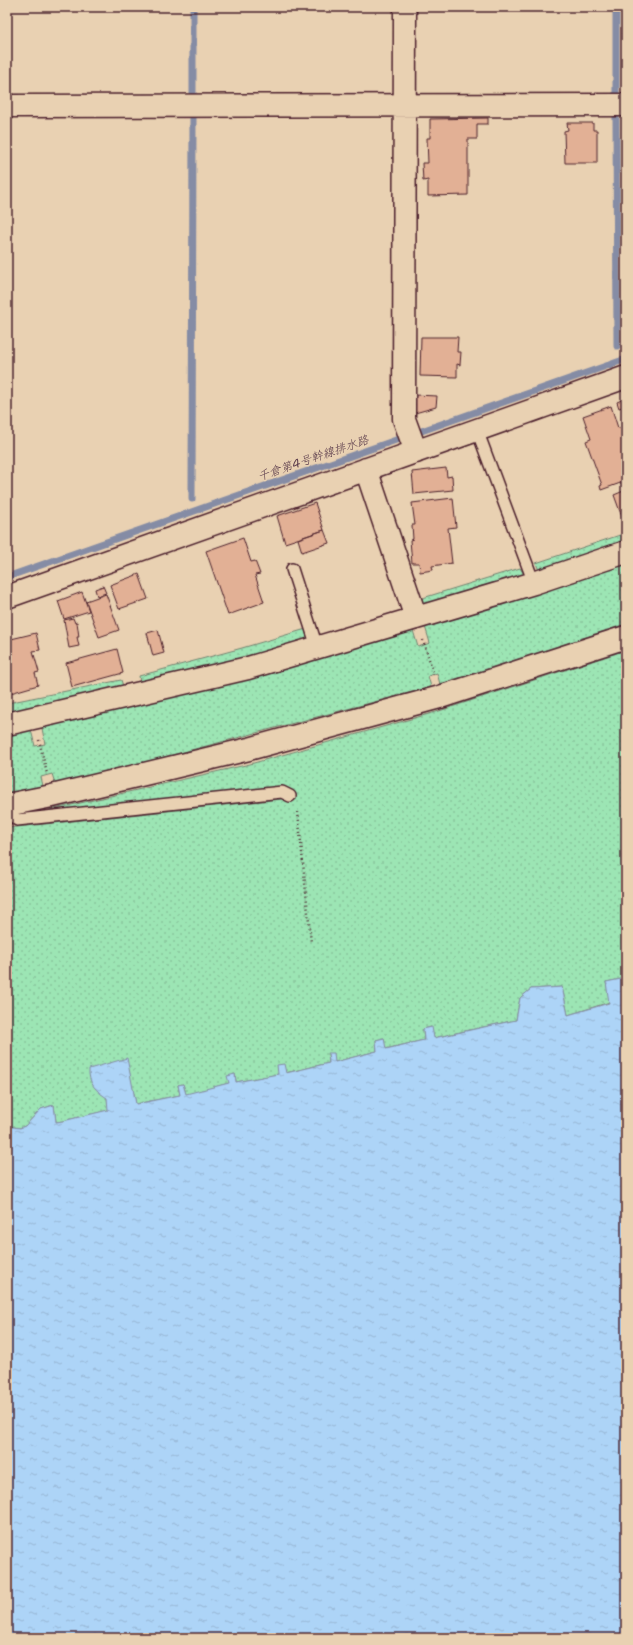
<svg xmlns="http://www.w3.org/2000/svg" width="633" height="1645" font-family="'Shantell Sans','Klee One',sans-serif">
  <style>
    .grass { fill: url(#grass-dots); stroke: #738270 }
    .water { fill: url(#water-ripples); stroke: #858ca5 }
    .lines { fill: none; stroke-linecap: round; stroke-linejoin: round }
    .stream { stroke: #858ca5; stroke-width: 7 }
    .building { fill: #e2b095; stroke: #4a1f2b }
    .service-casing { stroke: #4a1f2b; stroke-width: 14 }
    .minor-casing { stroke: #4a1f2b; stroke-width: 25 }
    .path { stroke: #4a1f2b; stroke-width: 2.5; stroke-dasharray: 1 3; stroke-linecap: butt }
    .service { stroke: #e9d1b2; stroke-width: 11 }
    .minor { stroke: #e9d1b2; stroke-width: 22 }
    .labels { text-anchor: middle; stroke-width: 3; stroke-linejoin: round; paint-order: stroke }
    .water-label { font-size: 12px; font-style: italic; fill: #593a4a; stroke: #e9d1b2 }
  </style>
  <defs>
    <pattern id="grass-dots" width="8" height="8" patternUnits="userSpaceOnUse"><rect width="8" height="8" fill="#9ce5b4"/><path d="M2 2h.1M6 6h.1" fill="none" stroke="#88c49b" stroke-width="1.8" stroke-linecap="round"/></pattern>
    <pattern id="water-ripples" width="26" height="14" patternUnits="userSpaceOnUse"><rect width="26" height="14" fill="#add4f7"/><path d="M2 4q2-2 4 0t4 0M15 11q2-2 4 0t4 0" fill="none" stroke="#96b6d4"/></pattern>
  </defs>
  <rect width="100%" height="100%" fill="#e9d1b2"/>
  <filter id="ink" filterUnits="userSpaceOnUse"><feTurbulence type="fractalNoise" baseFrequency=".025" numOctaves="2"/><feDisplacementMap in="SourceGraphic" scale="8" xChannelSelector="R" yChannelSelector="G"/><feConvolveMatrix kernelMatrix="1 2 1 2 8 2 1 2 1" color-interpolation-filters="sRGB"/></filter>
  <g filter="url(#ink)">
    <path class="grass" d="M626,533V545L540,573L536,563Z
      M626,560V624L440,684L437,673L428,676L431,687L92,776L55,783L52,774L41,777L43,786L7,793V731L30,726L35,746L45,744L41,723L412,627L418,647L430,643L424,623Z
      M520,568L524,574L521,580L426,610L413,601Z
      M306,629L309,642L141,687L139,676L242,648Z
      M626,650V978L606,982L610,1002L568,1015L562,987L531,989L520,998L516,1020L433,1038L431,1027L423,1029L424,1040L385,1049L384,1038L376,1040L377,1051L335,1062L328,1053L329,1063L285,1073L278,1065L279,1074L236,1082L235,1074L229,1083L186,1095L183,1084L178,1085L180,1095L136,1104L126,1058L107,1098L109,1110L63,1121L56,1122L54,1105L41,1109L25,1126L20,1128L7,1126V828L281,799L292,790L278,787L41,812L250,764L436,712Z
      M121,680L124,689L7,718V703Z"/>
    <path class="water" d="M626,978V1638H7V1126L20,1128L25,1126L41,1109L54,1105L56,1122L63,1121L108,1110L107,1098C96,1091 88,1083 89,1069L127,1058L136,1104L180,1095L178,1085L183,1084L186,1094L229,1083L227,1076L235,1074L236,1082L278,1074L277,1065L284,1064L286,1073L329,1063L328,1053H334L335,1062L377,1051L376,1040L384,1038L386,1049L424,1040L423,1029L432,1027L434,1038L516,1020L520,998L531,989L562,987L568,1015L609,1003L606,982Z"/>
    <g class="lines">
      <path class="stream" d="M616,7V96
        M193,95V7
        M616,116L617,346
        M192,499L193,116
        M7,577L626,359"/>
    </g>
    <path class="building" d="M488,118V124H477V139H468V195L428,196V180L423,181L422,163H428L427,138H430V119Z
      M567,123H593V130H597V163H565L564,131L568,130Z
      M421,337H458L457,352H461L460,365L457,364V377L420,376Z
      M415,395L437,396L436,407L415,413Z
      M626,398V406L619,408L617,402Z
      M611,406L618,428L624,427L626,433V481L601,490L600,486L602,485L586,441L591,439L583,416Z
      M446,468L447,477L452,476L453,490L414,494L412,472Z
      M626,490V516L622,517L614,495Z
      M453,498L456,527L448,528L452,563L432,566L433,570L420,572L419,563H412L410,540L413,539L412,525H415L412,503Z
      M315,503L324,530L285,543L277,516Z
      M324,530L329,543L302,552L298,539Z
      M243,538L251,562L255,561L260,574L255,575L264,602L228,615L206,551Z
      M139,574L148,599L119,609L110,585Z
      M103,586L106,593L97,596L95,589Z
      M82,592L89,611L64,619L58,601Z
      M106,594L119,630L99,637L86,601Z
      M73,618L75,623L77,622L79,637H77L79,646L69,648L64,620Z
      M158,630L164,653L153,656L147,633Z
      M36,633L40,650L33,651L39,672L35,673L38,685L7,694V640Z
      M117,649L123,673L72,687L66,663Z"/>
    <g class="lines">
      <g class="service-casing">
        <path id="service" d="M477,430L534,583
          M292,569L317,647
          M7,811L17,820L282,792L290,796"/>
      </g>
      <g class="minor-casing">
        <path id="minor" d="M405,7L404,419L416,452
          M7,106L626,105
          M366,469L416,618
          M7,597L626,377
          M7,724L248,668L534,583L626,552
          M7,805L52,796L249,749L440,697L626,637"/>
      </g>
      <path class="path" d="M423,640L434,675
        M39,740L47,774
        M298,812L311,943"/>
      <use href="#service" class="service"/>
      <use href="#minor" class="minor"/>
    </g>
  </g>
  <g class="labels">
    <g class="water-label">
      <text transform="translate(313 458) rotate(-19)" y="4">千倉第4号幹線排水路</text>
    </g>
  </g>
  <rect width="633" height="1645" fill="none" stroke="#e9d1b2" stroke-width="24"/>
  <rect x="12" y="12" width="609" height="1621" fill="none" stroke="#4a1f2b" stroke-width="1.5" filter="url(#ink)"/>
</svg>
